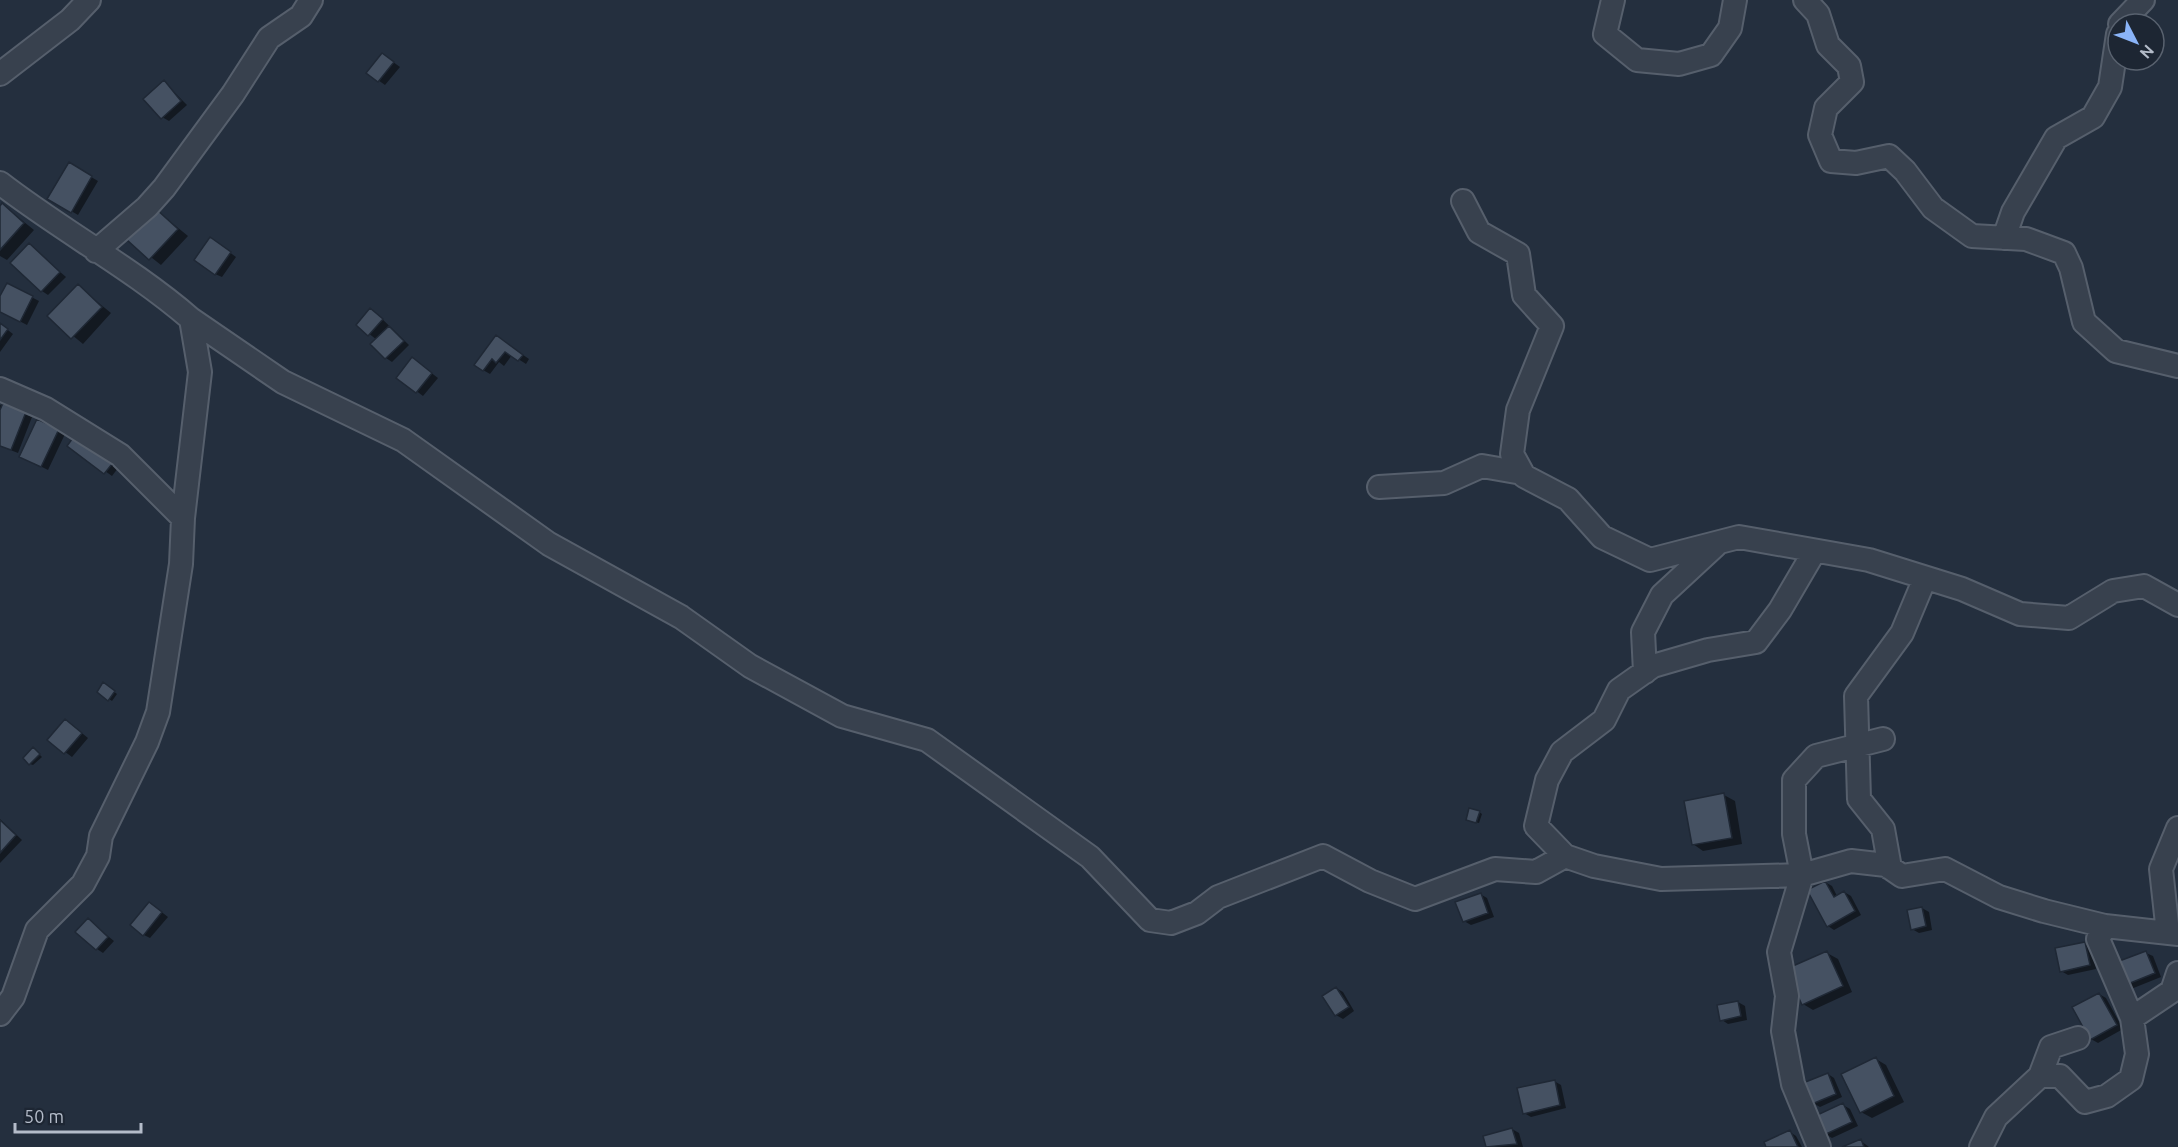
<svg xmlns="http://www.w3.org/2000/svg" width="2178" height="1147" font-family="Ubuntu,sans-serif">
  <style>
    .shadow { fill: #0007 }
    .building { fill: #455162; stroke: #1f2835; stroke-width: 1.5 }
    .lines { fill: none; stroke-linecap: round; stroke-linejoin: round }
    .minor-casing { stroke: #565f6c; stroke-width: 26 }
    .minor { stroke: #38414e; stroke-width: 22 }
  </style>
  <rect width="100%" height="100%" fill="#242f3e"/>
  <path class="shadow" d="M389,59L400,67L385,85L368,73Z
    M164,82L187,105L169,121L162,117Z
    M69,164L98,181L78,215L49,198Z
    M3,205L34,230L7,260L0,256V208Z
    M156,210L188,236L161,265L128,239Z
    M217,243L236,257L222,277L215,274Z
    M29,245L66,277L48,295L42,291Z
    M8,285L39,301L27,325L0,311V299Z
    M78,286L111,313L83,344L49,316Z
    M377,314L409,345L392,362L386,358L377,340L358,325Z
    M0,324L13,334L0,352Z
    M503,341L529,359L526,364L512,355L504,366L499,362L490,374L483,370Z
    M413,359L438,378L423,396L398,377Z
    M0,405L32,417L18,453L0,446Z
    M58,430L65,434L48,470L26,459Z
    M82,441L118,468L112,476L69,445Z
    M104,684L117,694L112,701L99,692Z
    M72,725L88,738L72,757L49,740Z
    M36,751L42,757L33,765L30,764Z
    M1724,795L1735,801L1742,844L1703,851L1693,844Z
    M1479,812L1482,814L1479,823L1471,821Z
    M0,819L22,840L0,863Z
    M1825,882L1832,886L1837,896L1844,892L1851,896L1861,915L1834,930L1828,926Z
    M1480,894L1487,898L1494,917L1471,925L1464,921Z
    M150,903L168,917L150,938L144,935Z
    M1922,908L1929,912L1932,930L1919,933L1912,929Z
    M88,920L114,941L103,953L97,949Z
    M2085,944L2092,947L2096,969L2068,975L2061,971Z
    M1827,953L1838,959L1852,992L1813,1010L1803,1004Z
    M2146,953L2153,956L2161,977L2131,989L2124,985Z
    M1336,988L1343,992L1354,1011L1343,1019L1336,1015Z
    M2099,994L2106,998L2123,1029L2098,1043L2091,1039Z
    M1738,1002L1745,1006L1747,1020L1728,1024L1722,1020Z
    M1876,1059L1886,1065L1904,1102L1872,1118L1861,1112Z
    M1828,1074L1834,1078L1842,1097L1820,1107L1813,1103Z
    M1554,1081L1561,1085L1566,1108L1531,1117L1524,1113Z
    M1843,1105L1850,1109L1858,1126L1832,1138L1825,1134Z
    M1512,1129L1519,1133L1523,1147H1488L1485,1137Z
    M1790,1132L1796,1136L1802,1147H1768Z
    M1861,1141L1869,1147H1846Z"/>
  <path class="building" d="M382,53L394,62L378,82L366,73Z
    M164,80L181,101L161,119L143,99Z
    M69,162L92,176L71,213L47,199Z
    M2,203L24,223L0,250V206Z
    M155,208L178,229L149,260L126,239Z
    M210,237L231,252L215,275L194,260Z
    M29,243L60,272L41,292L10,263Z
    M7,283L33,296L20,322L0,312V296Z
    M78,284L102,307L71,339L47,316Z
    M370,308L383,319L368,336L356,325Z
    M0,323L8,329L0,340Z
    M389,326L404,341L385,359L370,344Z
    M496,335L523,355L518,361L505,352L496,363L492,359L483,371L474,365Z
    M412,357L432,373L416,393L396,378Z
    M3,403L26,412L11,450L0,446V410Z
    M37,419L59,429L41,467L19,457Z
    M75,435L112,464L104,474L67,446Z
    M103,682L115,691L108,701L97,692Z
    M65,719L82,733L64,754L47,740Z
    M33,747L40,754L29,765L23,758Z
    M1724,793L1732,838L1692,845L1684,801Z
    M1469,808L1480,811L1476,823L1466,820Z
    M0,820L16,835L0,853Z
    M1825,881L1834,897L1844,891L1855,911L1827,927L1807,890Z
    M1481,893L1488,913L1463,922L1455,902Z
    M149,902L162,912L143,936L130,925Z
    M1922,907L1926,926L1911,930L1907,910Z
    M88,918L108,937L96,950L75,932Z
    M2085,942L2090,965L2060,972L2055,948Z
    M1827,951L1843,986L1802,1005L1786,969Z
    M2146,951L2155,973L2123,986L2114,963Z
    M1336,987L1349,1007L1335,1016L1322,996Z
    M2099,993L2117,1025L2090,1040L2072,1007Z
    M1738,1001L1741,1016L1720,1021L1717,1005Z
    M1876,1057L1894,1096L1860,1113L1841,1074Z
    M1828,1073L1836,1094L1812,1104L1803,1083Z
    M1555,1080L1560,1105L1523,1114L1517,1088Z
    M1843,1103L1852,1122L1824,1135L1815,1116Z
    M1512,1128L1517,1144L1486,1147L1483,1136Z
    M1790,1130L1798,1147H1766L1764,1142Z
    M1861,1139L1864,1147H1842Z"/>
  <g class="lines">
    <g class="minor-casing">
      <path id="minor" d="M1613,0L1605,34L1637,60L1679,64L1711,55L1730,28L1735,0
        M1805,0L1818,14L1828,45L1849,66L1852,82L1826,108L1820,135L1831,161L1856,163L1889,156L1905,171L1933,208L1972,236L2026,239L2064,253L2071,268L2084,322L2116,351L2178,366
        M2120,24L2143,0
        M0,74L70,20L89,0
        M0,183C62,231 132,268 191,319L200,372L183,518L181,564L158,712L147,742L101,836L98,856L83,884L37,930L13,997L0,1014
        M1463,201L1479,232L1518,254L1524,295L1552,326L1518,410L1512,454L1524,476L1568,499L1602,537L1650,560L1739,537L1869,560L1962,589L2020,614L2069,618L2113,591L2144,586L2178,605
        M2004,238L2013,212L2056,138L2093,117L2110,87L2118,34
        M96,251L147,207L164,188L233,94L269,38L301,16L311,0
        M191,319L283,382L403,440L549,544L681,617L750,666L842,716L927,740L1090,857L1150,920L1171,923L1197,913L1218,897L1323,856L1370,881L1415,899L1495,869L1536,872L1565,856L1594,866L1661,879L1802,875L1851,861L1886,865L1902,876L1945,869L1999,897L2044,911L2105,926L2178,934
        M0,389L46,409L120,455L183,518
        M1379,487L1444,483L1482,466L1522,473
        M1645,672L1643,632L1662,595L1715,546
        M1565,856L1536,826L1547,780L1562,752L1604,720L1619,690L1653,666L1708,650L1756,642L1780,610L1814,552
        M1890,868L1883,829L1859,799L1856,696L1902,633L1925,578
        M2105,926L2098,939L2132,1018
        M2168,933L2161,869L2178,828
        M2040,1076H2060L2085,1102L2107,1096L2131,1079L2137,1054L2132,1018L2172,991L2178,973
        M1819,1147L1793,1084L1783,1031L1787,996L1779,952L1802,875L1794,834V780L1816,756L1883,739
        M1981,1147L1996,1117L2040,1076L2051,1047L2078,1038"/>
    </g>
    <use href="#minor" class="minor"/>
  </g>
  <g transform="translate(2136 42) rotate(132)"><circle r="28" fill="#1d2633" stroke="#59626f" stroke-width="1.5"/>
  <path d="M0-4.5L10 22L0 15L-10 22Z" fill="#8ab4f8"/>
  <text y="-9" font-size="16" font-weight="bold" text-anchor="middle" fill="#b4bcc9">N</text>
  </g>
  <path d="M15 1123v9h126v-9" fill="none" stroke="#b4bcc9" stroke-width="3"/>
  <text x="24" y="1123" font-size="18" fill="#b4bcc9" stroke="#1d2633" stroke-width="4.5" paint-order="stroke">50 m</text>
</svg>
